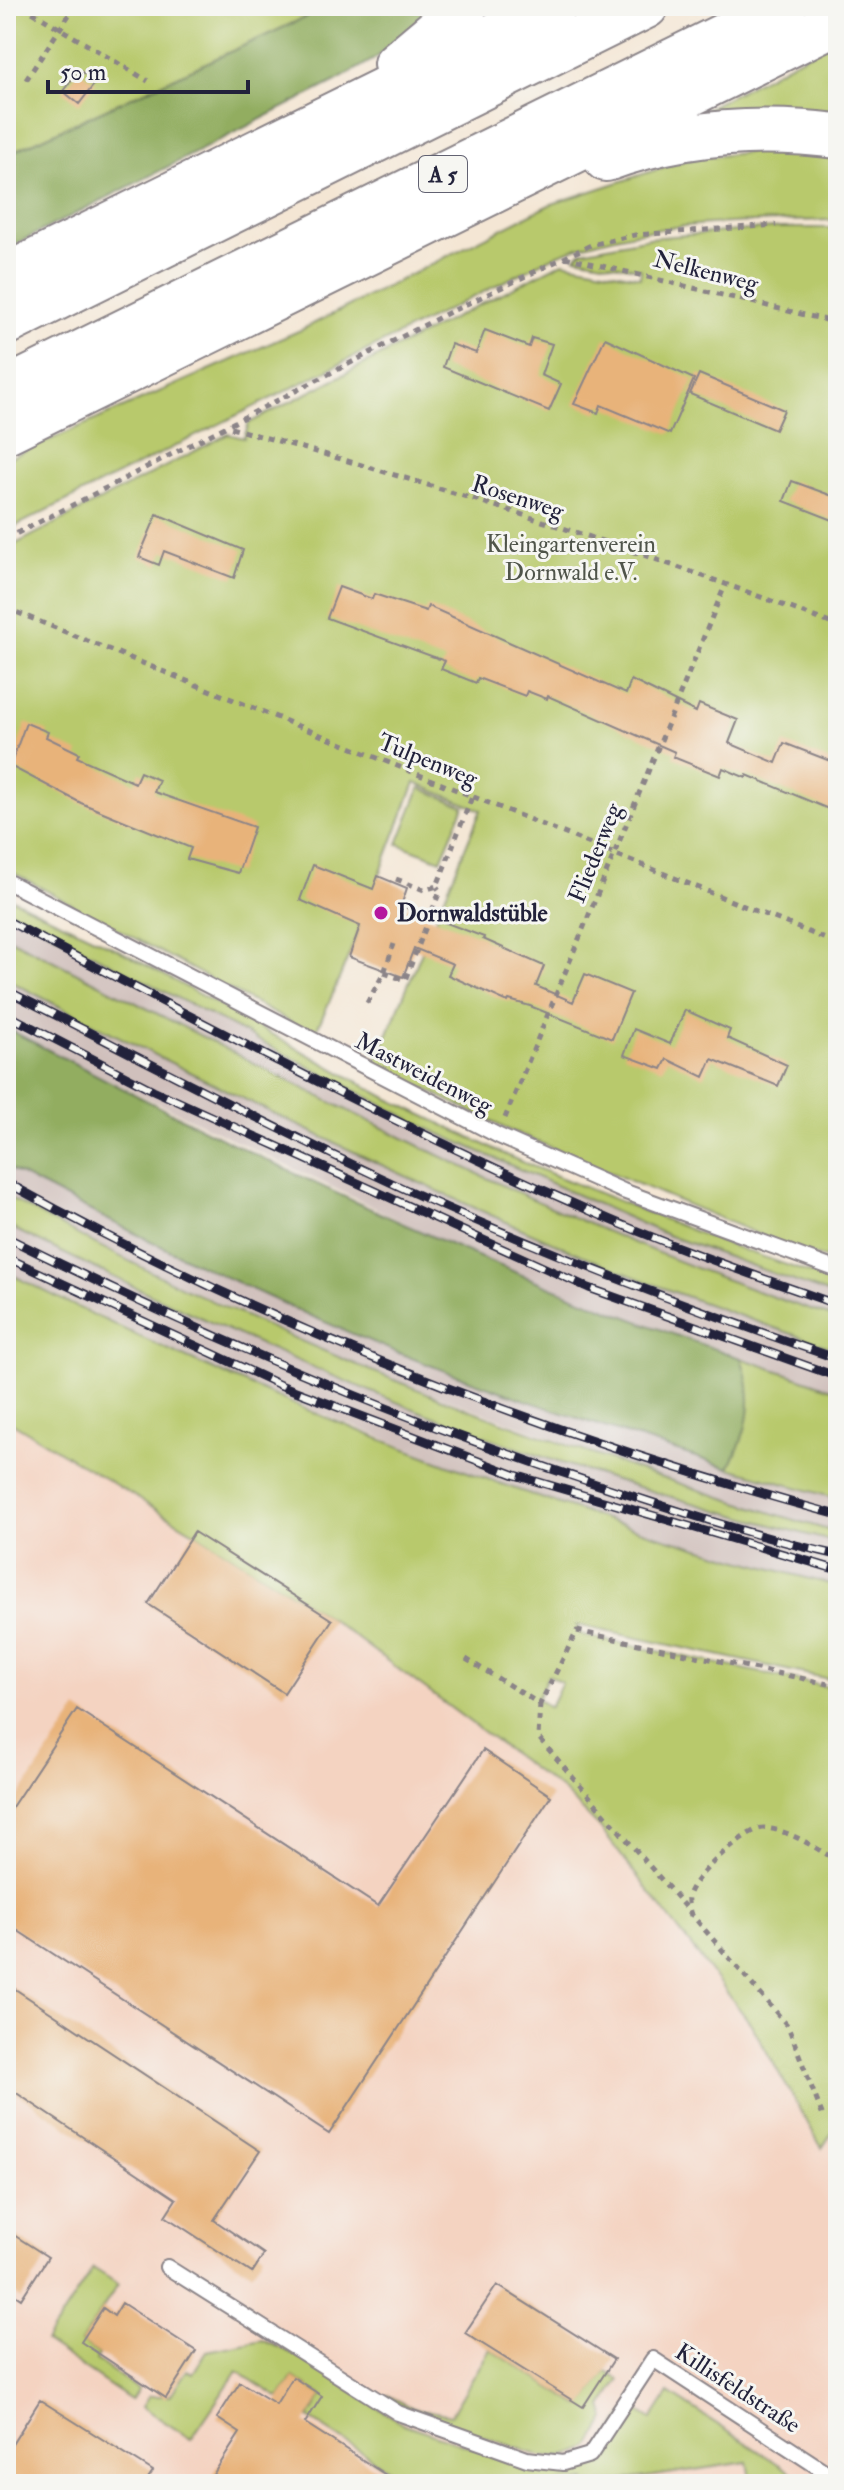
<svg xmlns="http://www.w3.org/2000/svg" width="844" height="2490" font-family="'IM FELL Double Pica',serif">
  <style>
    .built { fill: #f4d3c1 }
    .industrial { fill: #d0c0bc }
    .green { fill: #b8c96c; stroke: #6d7654; stroke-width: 2; fill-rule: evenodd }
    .forest { fill: #92ad60; stroke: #5a684e; stroke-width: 2 }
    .building { fill: #e8b37a }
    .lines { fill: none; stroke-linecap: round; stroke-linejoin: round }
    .service-casing { stroke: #8b8488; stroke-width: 18 }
    .motorway-casing { stroke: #8b8488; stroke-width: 48 }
    .path { stroke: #8b8488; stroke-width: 5; stroke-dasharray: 6 6; stroke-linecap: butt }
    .service { stroke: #fff; stroke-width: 14 }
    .motorway { stroke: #fff; stroke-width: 44 }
    .rail-casing { stroke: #22223b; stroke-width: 9 }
    .rail { stroke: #f6f6f2; stroke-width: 6; stroke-dasharray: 18; stroke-linecap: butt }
    .poi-dot { fill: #b5179e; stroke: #f6f6f2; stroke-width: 3 }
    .labels { text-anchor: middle; stroke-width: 6; stroke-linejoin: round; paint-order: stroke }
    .shield { fill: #f6f6f2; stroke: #626272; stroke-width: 2 }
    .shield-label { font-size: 22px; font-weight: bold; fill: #22223b }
    .street-label { font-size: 24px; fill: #22223b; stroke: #f6f6f2 }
    .park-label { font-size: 24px; fill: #4f544a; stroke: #f6f6f2 }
    .poi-label { font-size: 24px; font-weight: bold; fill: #22223b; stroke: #f6f6f2; text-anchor: start }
  </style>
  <rect width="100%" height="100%" fill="#f6f6f2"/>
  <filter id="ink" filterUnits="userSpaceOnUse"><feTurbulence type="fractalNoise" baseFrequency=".0125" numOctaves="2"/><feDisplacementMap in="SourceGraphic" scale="16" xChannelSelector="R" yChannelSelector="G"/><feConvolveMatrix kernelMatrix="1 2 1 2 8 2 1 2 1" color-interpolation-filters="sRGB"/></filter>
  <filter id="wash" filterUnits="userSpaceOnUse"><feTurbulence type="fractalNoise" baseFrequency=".006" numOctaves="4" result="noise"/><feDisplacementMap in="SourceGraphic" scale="32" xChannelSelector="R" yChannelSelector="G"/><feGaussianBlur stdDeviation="1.8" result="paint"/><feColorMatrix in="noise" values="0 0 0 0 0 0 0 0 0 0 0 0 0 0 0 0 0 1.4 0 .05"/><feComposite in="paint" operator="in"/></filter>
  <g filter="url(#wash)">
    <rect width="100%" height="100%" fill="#f4e6d4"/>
    <path class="built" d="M6,1419L194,1532L332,1620L563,1791L600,1828L751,2024L822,2147L838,2124V2484H6Z"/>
    <path class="industrial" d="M6,909L429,1129L667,1235L838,1297V1319L672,1261L441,1157L6,937Z
      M6,979L254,1103L530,1232L618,1270L838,1350V1391L584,1301L449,1244L40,1046L6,1028Z
      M6,1167L254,1291L417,1360L728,1468L838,1499V1533L697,1491L360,1367L126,1260L6,1196Z
      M6,1225L253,1341L404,1405L508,1445L693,1504L838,1543V1586L714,1555L598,1517L468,1472L226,1375L6,1271Z"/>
    <path class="green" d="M6,6H330L6,155Z
      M838,38V120L743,111H702Z
      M765,150L838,152V220C744,222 648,220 559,254L6,531V459L303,329L549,205L686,160Z
      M776,228H838V1262L796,1250L502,1127L375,1064L481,810L415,783C381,867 353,954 314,1035L6,869V549L228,434L244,438L249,423L563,262L640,277L641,269L575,257L582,251L649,238Z
      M420,788L464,806L441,860L398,844Z
      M6,896L117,949L389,1099L517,1160L718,1241L838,1283V1297L667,1235L429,1129L6,909Z
      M6,937C279,1073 547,1225 838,1319V1350C764,1324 688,1299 615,1269C408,1182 206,1082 6,979Z
      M6,1196C267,1342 552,1448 838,1533V1543C727,1513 615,1483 506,1444C341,1384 180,1310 22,1233L6,1225Z
      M6,1272C271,1405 551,1514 838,1586V1681L577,1625L581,1635L838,1689V2124L822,2148L751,2024L600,1828L563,1791L332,1620L194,1532L6,1419ZM548,1675L562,1682L550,1707L537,1699Z
      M741,1358L838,1391V1499L729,1468C746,1436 753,1392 741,1358Z
      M93,2268L118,2284L81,2342L99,2354L96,2360L138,2389L131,2400L45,2342Z
      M262,2340L294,2354L404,2424L530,2467L565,2469L596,2455L631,2405L652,2419L669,2393L809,2484H752L748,2462L600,2484H585L586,2480L554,2484H411L309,2418L322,2396L293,2377L279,2398L237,2371L191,2439L142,2407L149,2396H170L187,2370L193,2373L207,2351Z
      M490,2349L582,2407L606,2371L620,2380L602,2407L606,2418L590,2448L562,2457L541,2456L416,2414L392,2402L387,2395L413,2408L451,2415Z"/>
    <path class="forest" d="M330,6H439L376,58L336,81L6,249V155Z
      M6,1028C243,1152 487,1272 741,1358C756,1399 749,1430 729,1468C625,1434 520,1400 419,1361C277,1305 140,1238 6,1167Z"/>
    <g id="blocks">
      <path class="building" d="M79,70L96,82L79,104L63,91Z
        M485,330L529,347L532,338L552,344L541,375L561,384L549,411L443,367L451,344L476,353Z
        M605,338L694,379L670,434L601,405L598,413L574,404Z
        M699,374L784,410L775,430L690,394Z
        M792,481L838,498V522L784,501Z
        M157,514L243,550L234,578L164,551L159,565L139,557Z
        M339,587L372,599L374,594L426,611L428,606L626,694L631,680L696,712L699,704L738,720L729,743L776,763L784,743L838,764V813L747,775L746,778L723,768L720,776L673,757L675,752L548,696L547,699L527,691L525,696L478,678L476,683L441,669L445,661L327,618Z
        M26,723L48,732L46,737L79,753L77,757L135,783L140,772L159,780L154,792L254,827L238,873L187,859L191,848L81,803L10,766Z
        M313,865L373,889L378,876L407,888L401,906L484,937L483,939L544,966L536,986L573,1002L585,974L631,993L612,1039L530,1006L509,1000L508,1002L448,975L453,964L414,948L403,977L349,957L360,926L300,900Z
        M685,1010L730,1030L727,1038L787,1065L778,1086L712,1059L704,1077L667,1059L662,1069L624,1055L634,1029L670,1044Z
        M194,1532L332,1620L284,1693L148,1604Z
        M77,1709L378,1906L483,1750L551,1796L329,2134L6,1923V1816Z
        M6,1983L260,2151L214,2220L264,2254L252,2273L165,2216L176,2199L6,2086Z
        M6,2230L48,2257L21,2299L6,2289Z
        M497,2285L614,2359L583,2407L465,2333Z
        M122,2303L196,2351L166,2398L81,2342L103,2308L114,2316Z
        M293,2377L322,2396L305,2423L400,2484H207L240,2433L217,2418L240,2382L276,2404Z
        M40,2400L153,2471L144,2484H6V2454Z"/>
    </g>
  </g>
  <g filter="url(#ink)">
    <use href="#blocks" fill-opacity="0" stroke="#8b8488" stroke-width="2"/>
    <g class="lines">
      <g class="service-casing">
        <path id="service" d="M6,881L499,1136L623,1191L838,1270
          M167,2267L398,2413L527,2459L563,2463L590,2455L653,2359L838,2480"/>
      </g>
      <g class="motorway-casing">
        <path id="motorway" d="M396,64L465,6
          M606,159C682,131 758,126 838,136
          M6,276L554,6
          M6,323L646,6
          M6,390L784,6
          M6,431L838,21"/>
      </g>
      <path class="path" d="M22,6L148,81
        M26,80L75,6
        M565,257L838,323
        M231,428C436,484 640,550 838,626
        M6,539L450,312L591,245L635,235L776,225
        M6,608L838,944
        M396,879L424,890L437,886L472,797
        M384,973L405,980L440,891L437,887
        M367,1003L384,973L394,944
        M505,1118L726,583
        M466,1659L540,1704L577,1631L838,1686
        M540,1704L538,1737L788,2026L824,2119
        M691,1916C690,1911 687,1902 688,1897C689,1880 747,1827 764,1828C791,1830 815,1848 838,1861"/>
      <use href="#service" class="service"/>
      <use href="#motorway" class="motorway"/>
      <g class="rail-casing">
        <path id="rail" d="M6,920C198,1020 390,1123 588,1210C669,1246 754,1275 838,1305
          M6,990C125,1050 244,1113 364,1170C518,1243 677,1304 838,1359
          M6,1014L153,1090L589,1288L838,1377
          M6,1182C268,1327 549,1437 838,1515
          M6,1237C198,1333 395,1418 599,1485C678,1511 757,1537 838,1555
          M6,1257L280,1385L515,1475L838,1570"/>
      </g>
      <use href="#rail" class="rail"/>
    </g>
  </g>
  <circle class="poi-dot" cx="381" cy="913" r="8"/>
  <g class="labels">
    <rect class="shield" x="419" y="156" width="48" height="36" rx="6"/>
    <g class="shield-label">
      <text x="443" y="182">A 5</text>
    </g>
    <g class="street-label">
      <text transform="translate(706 271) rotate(14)" y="8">Nelkenweg</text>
      <text transform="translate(518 497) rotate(18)" y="8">Rosenweg</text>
      <text transform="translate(428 760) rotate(22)" y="8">Tulpenweg</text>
      <text transform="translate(595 853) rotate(-68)" y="8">Fliederweg</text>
      <text transform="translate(424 1073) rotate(27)" y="8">Mastweidenweg</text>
      <text transform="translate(738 2388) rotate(33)" y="8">Killisfeldstraße</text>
    </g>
    <g class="park-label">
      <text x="571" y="552">Kleingartenverein<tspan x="571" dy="28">Dornwald e.V.</tspan></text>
    </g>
    <g class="poi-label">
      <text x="397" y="921">Dornwaldstüble</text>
    </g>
  </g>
  <rect width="844" height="2490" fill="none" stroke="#f6f6f2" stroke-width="32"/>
  <path d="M48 80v12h200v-12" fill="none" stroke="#22223b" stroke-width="4"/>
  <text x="60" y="80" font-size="24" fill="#22223b" stroke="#f6f6f2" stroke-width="6" paint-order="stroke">50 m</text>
</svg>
